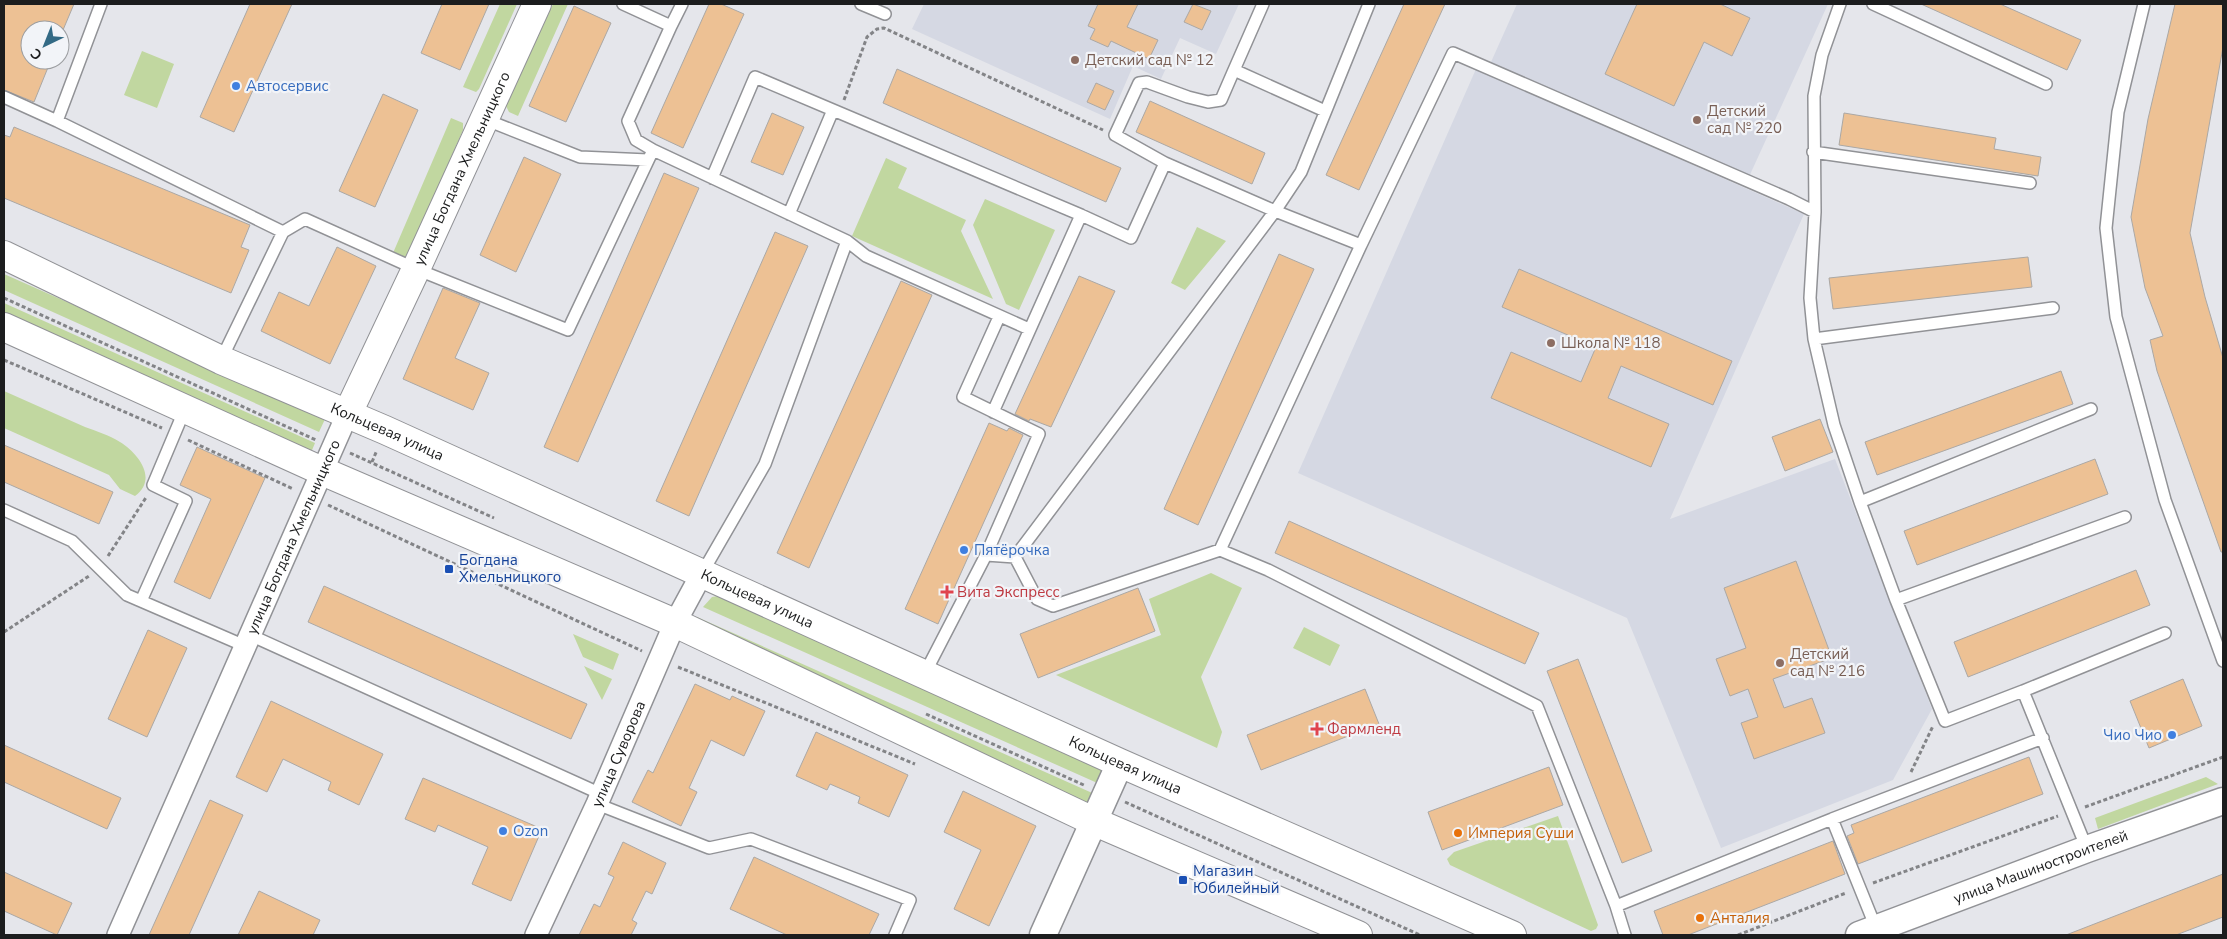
<svg xmlns="http://www.w3.org/2000/svg" width="2227" height="939" font-family="'Nunito Sans',sans-serif">
  <style>
    .built { fill: #d5d8e3 }
    .green { fill: #c1d7a0 }
    .building { fill: #edc194; stroke: #aba8a5 }
    .lines { fill: none; stroke-linecap: round; stroke-linejoin: round }
    .service-casing { stroke: #919296; stroke-width: 14 }
    .minor-casing { stroke: #919296; stroke-width: 24 }
    .tertiary-casing { stroke: #919296; stroke-width: 29 }
    .secondary-casing { stroke: #919296; stroke-width: 30 }
    .path { stroke: #838487; stroke-width: 3; stroke-dasharray: 4 2.5; stroke-linecap: butt }
    .service { stroke: #fff; stroke-width: 11 }
    .minor { stroke: #fff; stroke-width: 21 }
    .tertiary { stroke: #fff; stroke-width: 26 }
    .secondary { stroke: #fff; stroke-width: 28 }
    .education-dot { fill: #8d6e63; stroke: #f2f4f8; stroke-width: 2 }
    .shop-dot { fill: #3f7fe0; stroke: #f2f4f8; stroke-width: 2 }
    .transit-dot { fill: #1a4fb4; stroke: #f2f4f8; stroke-width: 2 }
    .health-dot { fill: #e0444e; stroke: #f2f4f8; stroke-width: 2 }
    .food-dot { fill: #e8710a; stroke: #f2f4f8; stroke-width: 2 }
    .labels { text-anchor: middle; stroke-width: 4.5; stroke-linejoin: round; paint-order: stroke }
    .education-label { font-size: 15px; fill: #785e54; stroke: #f2f4f8; text-anchor: start }
    .shop-label { font-size: 15px; fill: #366cbe; stroke: #f2f4f8; text-anchor: start }
    .street-label { font-size: 15px; fill: #1c1d1e; stroke: #f2f4f8 }
    .transit-label { font-size: 15px; fill: #164399; stroke: #f2f4f8; text-anchor: start }
    .health-label { font-size: 15px; fill: #be3a42; stroke: #f2f4f8; text-anchor: start }
    .food-label { font-size: 15px; fill: #c56008; stroke: #f2f4f8; text-anchor: start }
  </style>
  <rect width="100%" height="100%" fill="#e5e6eb"/>
  <path class="built" d="M924,4H1239L1216,54L1180,38L1161,79L1133,66L1110,119L912,29Z
    M1517,4H1828L1748,179L1491,62Z
    M1476,69L1804,214L1670,519L1835,459L1932,709L1893,780L1721,848L1627,618L1298,473Z"/>
  <path class="green" d="M500,4H517L479,89L476,92L463,87Z
    M553,4H568L518,116L509,112L506,106Z
    M142,51L174,64L157,108L124,95Z
    M451,118L463,123V130L408,256L404,257L393,253Z
    M886,158L907,168L898,188L966,220L961,231L993,299L852,236Z
    M985,199L1055,230L1019,310L1006,304L973,225Z
    M1197,227L1226,241L1185,290L1171,283Z
    M4,274L326,417L319,432L4,290Z
    M4,303L315,443L310,455L4,318Z
    M4,391C31,403 58,415 85,427C96,431 109,435 120,442C139,454 158,479 135,496L120,489L109,475L4,428Z
    M1211,573L1242,588L1201,677L1222,732L1217,748L1056,675L1161,635L1149,599Z
    M718,596L1095,765L1103,770L1104,786L703,607L712,597Z
    M697,617L1099,796L1091,802H1084L697,622Z
    M1304,627L1340,645L1330,666L1293,648Z
    M573,634L619,654L613,670L583,657Z
    M584,666L612,679L602,700Z
    M2206,777L2218,784L2098,829L2095,818Z
    M1558,816L1598,925L1596,929L1591,931L1450,865L1447,859L1454,852Z"/>
  <path class="building" d="M4,4H74L63,30H30V60H51L34,102L4,90Z
    M250,4H292L234,132L200,117Z
    M442,4H489L460,70L421,53Z
    M709,4H721L744,14L683,148L651,133Z
    M1098,4H1138L1127,27L1158,40L1149,59L1111,41L1108,47L1090,39L1095,29L1088,26Z
    M1193,4L1211,11L1202,30L1184,22Z
    M1404,4H1445L1359,190L1326,175Z
    M1637,4H1720L1750,18L1732,56L1704,42L1674,106L1605,74Z
    M1921,4H2000L2081,40L2067,70Z
    M2175,4H2223V47L2190,233L2205,297L2223,358V552H2221L2157,371L2150,340L2163,336L2145,288L2131,217L2148,119Z
    M574,6L611,23L566,122L529,106Z
    M897,69L1121,168L1106,202L883,103Z
    M1096,83L1114,91L1105,110L1087,102Z
    M383,94L418,110L375,207L339,191Z
    M1150,101L1265,153L1252,184L1136,132Z
    M772,113L804,127L783,175L751,162Z
    M1844,113L1996,138L1994,149L2041,157L2038,176L1839,145Z
    M14,127L250,225L241,247L249,250L231,293L4,198V135L10,137Z
    M524,157L561,174L516,272L480,255Z
    M664,173L699,188L578,462L544,447Z
    M775,232L808,246L689,516L656,501Z
    M337,247L376,266L330,364L261,331L279,292L309,306Z
    M1279,254L1314,269L1198,525L1164,509Z
    M2028,257L2032,287L1833,309L1829,278Z
    M1519,269L1732,361L1713,405L1621,366L1608,398L1669,424L1651,467L1491,398L1511,352L1581,382L1596,347L1502,307Z
    M1079,276L1115,291L1051,427L1030,419L1029,421L1015,414Z
    M901,281L932,295L809,568L777,553Z
    M443,288L480,303L455,358L489,373L473,410L403,379Z
    M2061,371L2073,404L1877,475L1865,442Z
    M1820,419L1833,452L1785,471L1772,437Z
    M989,423L1007,431L1009,428L1023,435L938,624L905,609Z
    M4,445L113,492L99,524L4,482Z
    M197,447L265,478L210,599L174,582L211,499L180,485Z
    M2095,459L2108,494L1917,565L1904,531Z
    M1289,521L1539,633L1525,664L1275,553Z
    M1796,561L1832,658L1773,679L1784,708L1812,698L1825,733L1754,759L1741,723L1758,717L1748,689L1730,696L1716,659L1746,648L1724,588Z
    M2136,570L2150,605L1968,677L1954,642Z
    M324,586L587,704L571,739L308,622Z
    M1138,588L1155,631L1038,678L1020,634Z
    M148,630L187,648L147,737L108,719Z
    M1578,659L1652,851L1622,863L1547,671Z
    M2183,679L2202,726L2149,748L2130,701Z
    M695,684L730,700L732,696L765,711L744,756L711,740L689,788L697,792L681,826L632,802L648,770L653,773Z
    M1365,689L1379,724L1261,770L1247,735Z
    M271,701L383,754L359,805L328,790L331,782L283,759L267,792L236,777Z
    M816,732L908,775L889,817L858,803L860,797L830,784L827,790L796,776Z
    M4,745L121,798L107,829L4,782Z
    M2029,757L2043,794L1858,864L1847,836L1854,833L1851,825Z
    M1549,767L1563,805L1442,850L1428,812Z
    M423,778L542,829L511,901L472,884L488,847L438,825L435,832L405,819Z
    M963,791L1036,826L989,926L954,909L981,850L944,832Z
    M210,800L243,815L189,935H149Z
    M1833,841L1845,874L1688,935H1663L1654,911Z
    M623,842L666,863L652,894L646,891L632,920L637,923L631,935H579L594,904L600,907L614,877L608,874Z
    M754,857L879,914L869,935H787L730,909Z
    M4,872L72,903L57,935L4,911Z
    M2223,874V917L2176,935H2066Z
    M259,891L320,920L313,935H238Z"/>
  <g class="lines">
    <g class="service-casing">
      <path id="service" d="M623,4L671,26L682,4
        M861,4L885,14
        M1840,4L1822,55L1814,96L1815,212L1810,298L1814,339L1834,425L1860,502L1896,600L1945,721L2023,691L2087,849
        M1873,4L2046,84
        M2144,4L2118,112L2106,228L2116,317L2165,500L2223,661
        M1234,70L1263,4
        M4,97L57,121L283,232
        M833,110L1081,215L993,412
        M484,119L580,157L648,160
        M57,121L101,4
        M653,150L636,140L628,121L671,26
        M1813,152L2030,183
        M1165,163L1115,135L1139,83L1147,82L1188,97L1208,102L1221,100L1234,70L1325,111
        M712,178L755,77L833,110L789,214
        M1081,215L1131,238L1165,163L1275,211L1361,245L1453,53L1789,199L1815,212
        M1814,339L2053,308
        M221,360L283,232L305,219L416,269L568,330L653,150L847,241L866,256L1029,329
        M1860,502L2091,409
        M4,510L72,541L127,595L245,646
        M1220,550L1361,245
        M986,555L1039,434L963,397L999,317
        M1015,557L1037,599L1053,606L1220,550L1268,570L1537,706L1616,906L1625,935
        M701,575L765,464L847,241
        M1896,600L2125,517
        M141,601L186,501L153,485L185,409
        M250,635L601,794
        M924,675L986,555L1015,557L1275,211L1301,172L1369,4
        M2023,691L2165,633
        M597,804L709,848L751,839L910,900L895,935
        M1616,906L1832,819
        M1876,928L1832,819L2043,738"/>
    </g>
    <g class="minor-casing">
      <g id="minor">
        <path id="s1" d="M118,935L347,415"/>
        <path id="s2" d="M536,935L597,804L675,623L701,575"/>
      </g>
    </g>
    <g class="tertiary-casing">
      <g id="tertiary">
        <path d="M1043,935L1120,763"/>
        <path id="s3" d="M1859,935L2087,849L2223,801"/>
      </g>
    </g>
    <g class="secondary-casing">
      <g id="secondary">
        <path id="s4" d="M4,255L221,360L385,430L1120,763L1512,935"/>
        <path d="M4,327L322,471L675,623L1095,822L1358,935"/>
        <path id="s5" d="M347,415L416,269L537,4"/>
      </g>
    </g>
    <path class="path" d="M844,100L867,37L877,29L884,28L1103,130
      M4,298L316,440
      M4,360L162,428
      M188,440L293,489
      M350,453L494,518
      M372,462L377,450
      M328,505L642,651
      M108,556L147,496
      M4,632L89,576
      M678,667L915,764
      M926,714L1086,786
      M1911,772L1933,726
      M1125,802L1420,935
      M2085,807L2223,757
      M1873,883L2058,816
      M1738,935L1846,893"/>
    <use href="#service" class="service"/>
    <use href="#minor" class="minor"/>
    <use href="#tertiary" class="tertiary"/>
    <use href="#secondary" class="secondary"/>
  </g>
  <g class="education-dot">
    <circle cx="1075" cy="60" r="5"/>
    <circle cx="1697" cy="120" r="5"/>
    <circle cx="1551" cy="343" r="5"/>
    <circle cx="1780" cy="663" r="5"/>
  </g>
  <g class="shop-dot">
    <circle cx="236" cy="86" r="5"/>
    <circle cx="964" cy="550" r="5"/>
    <circle cx="2172" cy="735" r="5"/>
    <circle cx="503" cy="831" r="5"/>
  </g>
  <g class="transit-dot">
    <rect x="444" y="564" width="10" height="10" rx="2.5"/>
    <rect x="1178" y="875" width="10" height="10" rx="2.5"/>
  </g>
  <g class="health-dot">
    <path d="M944.5 584.5h5v5h5v5h-5v5h-5v-5h-5v-5h5z"/>
    <path d="M1314.5 721.5h5v5h5v5h-5v5h-5v-5h-5v-5h5z"/>
  </g>
  <g class="food-dot">
    <circle cx="1458" cy="833" r="5"/>
    <circle cx="1700" cy="918" r="5"/>
  </g>
  <g class="labels">
    <g class="education-label">
      <text x="1085" y="65">Детский сад № 12</text>
      <text x="1707" y="116">Детский<tspan x="1707" dy="17">сад № 220</tspan></text>
      <text x="1561" y="348">Школа № 118</text>
      <text x="1790" y="659">Детский<tspan x="1790" dy="17">сад № 216</tspan></text>
    </g>
    <g class="shop-label">
      <text x="246" y="91">Автосервис</text>
      <text x="974" y="555">Пятёрочка</text>
      <text x="2162" y="740" text-anchor="end">Чио Чио</text>
      <text x="513" y="836">Ozon</text>
    </g>
    <g class="street-label">
      <text dy="5" stroke="none"><textPath href="#s5" startOffset="272">улица Богдана Хмельницкого</textPath></text>
      <text dy="5" stroke="none"><textPath href="#s4" startOffset="422">Кольцевая улица</textPath></text>
      <text dy="5" stroke="none"><textPath href="#s1" startOffset="435">улица Богдана Хмельницкого</textPath></text>
      <text dy="5" stroke="none"><textPath href="#s4" startOffset="828">Кольцевая улица</textPath></text>
      <text dy="5" stroke="none"><textPath href="#s2" startOffset="199">улица Суворова</textPath></text>
      <text dy="5" stroke="none"><textPath href="#s4" startOffset="1232">Кольцевая улица</textPath></text>
      <text dy="5" stroke="none"><textPath href="#s3" startOffset="194">улица Машиностроителей</textPath></text>
    </g>
    <g class="transit-label">
      <text x="459" y="565">Богдана<tspan x="459" dy="17">Хмельницкого</tspan></text>
      <text x="1193" y="876">Магазин<tspan x="1193" dy="17">Юбилейный</tspan></text>
    </g>
    <g class="health-label">
      <text x="957" y="597">Вита Экспресс</text>
      <text x="1327" y="734">Фармленд</text>
    </g>
    <g class="food-label">
      <text x="1468" y="838">Империя Суши</text>
      <text x="1710" y="923">Анталия</text>
    </g>
  </g>
  <rect width="2227" height="939" fill="none" stroke="#1c1d1e" stroke-width="10"/>
  <g transform="translate(45 45) rotate(223)"><circle r="24" fill="#f2f4f8" stroke="#9c9ea1"/>
  <path d="M0-4L9 19L0 12L-9 19Z" fill="#336a85"/>
  <text y="-8" font-size="14" font-weight="bold" text-anchor="middle" fill="#1c1d1e">С</text>
  </g>
</svg>
